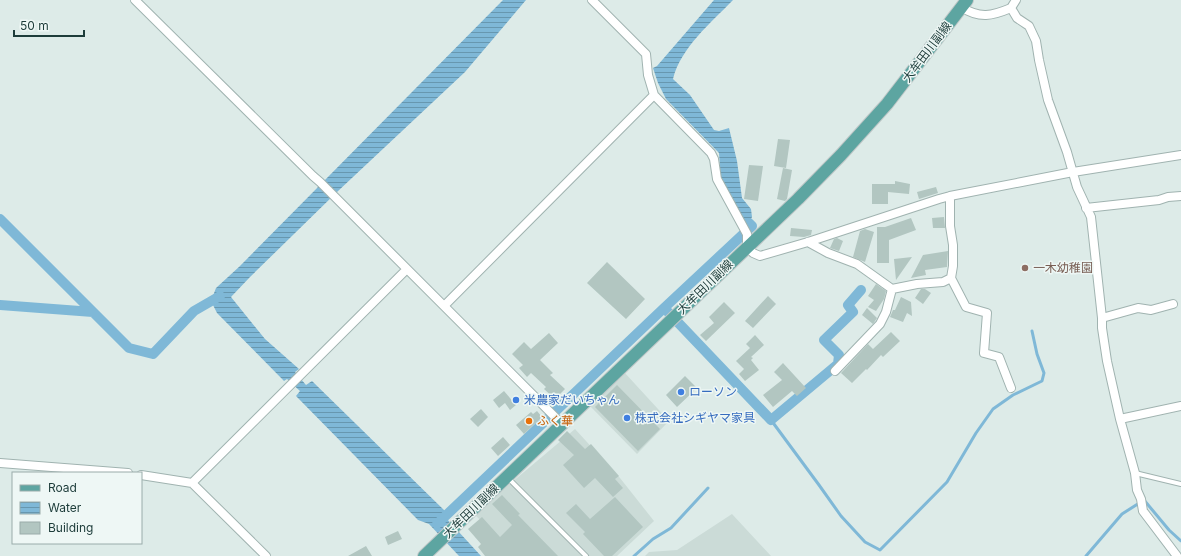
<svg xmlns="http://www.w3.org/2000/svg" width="1181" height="556" font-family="Inter,'Noto Sans JP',sans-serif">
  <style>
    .built { fill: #cbdbd7 }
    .water { fill: url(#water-rules) }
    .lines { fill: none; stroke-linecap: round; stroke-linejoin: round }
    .stream { stroke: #7fb8d7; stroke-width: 3 }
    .canal { stroke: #7fb8d7; stroke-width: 10 }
    .building { fill: #b2c6c1 }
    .lane-casing { stroke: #a0b3b0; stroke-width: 6 }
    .street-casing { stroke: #a0b3b0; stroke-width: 10 }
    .primary-casing { stroke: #c0c8c8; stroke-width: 14 }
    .lane { stroke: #fff; stroke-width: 4 }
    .street { stroke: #fff; stroke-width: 8 }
    .primary { stroke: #5da5a1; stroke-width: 12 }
    .education-dot { fill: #8d6e63; stroke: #eef7f5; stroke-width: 1.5 }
    .shop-dot { fill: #3f7fe0; stroke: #eef7f5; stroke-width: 1.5 }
    .food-dot { fill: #e8710a; stroke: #eef7f5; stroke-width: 1.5 }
    .labels { text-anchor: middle; stroke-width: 3; stroke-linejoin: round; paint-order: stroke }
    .street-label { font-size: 12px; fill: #1d3c3a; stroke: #eef7f5 }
    .education-label { font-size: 12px; fill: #785e54; stroke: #eef7f5; text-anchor: start }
    .shop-label { font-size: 12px; fill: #366cbe; stroke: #eef7f5; text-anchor: start }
    .food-label { font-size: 12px; fill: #c56008; stroke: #eef7f5; text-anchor: start }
  </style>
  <defs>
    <pattern id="water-rules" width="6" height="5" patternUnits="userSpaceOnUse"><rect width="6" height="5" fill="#7fb8d7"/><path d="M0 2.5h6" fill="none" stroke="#6797af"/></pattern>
  </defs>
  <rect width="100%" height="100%" fill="#ddebe8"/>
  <path class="built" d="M624,372L669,421L637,454L590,406Z
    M575,429L620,478L654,521L617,556H518L474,514Z
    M732,514L771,556H645L649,552L677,550Z"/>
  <path class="water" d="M503,0H526L465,72L337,192L250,277L231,297L265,339L299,369L295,372L306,385L312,381L445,511L447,515L446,518L481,556H459L429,524L418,520L296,396L300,391L287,379L284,381L217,313L211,301L216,288L240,266Z
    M714,0H733C711,23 681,47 673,79L690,95L714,130L719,131L729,128L737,161L742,198L751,209L752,217L749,223L746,226L721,182L719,153L666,99L658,83L653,68L657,66Z"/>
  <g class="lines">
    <path class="stream" d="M771,420L819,485L841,516L865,542L880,550L947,482L976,433L993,409L1013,395L1042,381L1044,373L1037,354L1032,331
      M634,556L653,539L671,528L708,488
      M1086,556L1122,514L1144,500L1169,530L1181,541"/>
    <path class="canal" d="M0,219L129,348L153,354L194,311L220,296
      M0,305L93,312
      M668,312L771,420L838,364L839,355L824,340L853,312L848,305L861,290
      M437,524L664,308L752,226L749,223"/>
  </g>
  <path class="building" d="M778,139L790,140L786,168L774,166Z
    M749,165L763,166L758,201L744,199Z
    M783,168L792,170L787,199L785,201L777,199Z
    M895,181L910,184L909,194L888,192V204H872V184H895Z
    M936,187L938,193L919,199L917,192Z
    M944,217L945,228H933L932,218Z
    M911,218L916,230L889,240V263H877V227H885Z
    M791,228L812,230L811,235L804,237L790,236Z
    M865,229L874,232L865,262L853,257L860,231Z
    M837,238L843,241L839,251L830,248L834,239Z
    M948,251L947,267L925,270L926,275L911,278L923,255Z
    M912,257L896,280L894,259Z
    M607,262L645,299L626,319L587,283Z
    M876,284L886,291L884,299L876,311L868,307L874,300L868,296Z
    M921,289H925L931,293L923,304L915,298Z
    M768,296L776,304L753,328L745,321Z
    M901,297L911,302L912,316L907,313L903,322L890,317L893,310H895Z
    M724,302L735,313L706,341L700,335L714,323L709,317Z
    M867,308L877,318L873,324L862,315Z
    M891,332L900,341L883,357L881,355L867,370L866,369L852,383L841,373L868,344L873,349Z
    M549,333L558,343L540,360L553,373L550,375L565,389L555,399L544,389L546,387L531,373L527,377L519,368L523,365L512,354L524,342L531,349Z
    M755,335L764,345L751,357L753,358L751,360L759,370L745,381L739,374L744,369L736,361L750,348L746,344Z
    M783,363L806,388L797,396L792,391L773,407L763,395L782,380L774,372Z
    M685,376L697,388L677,407L666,395Z
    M617,385L660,429L638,451L595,407Z
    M504,391L516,405L510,410L505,403L499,408L493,400Z
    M481,409L488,417L478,427L470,419Z
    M537,411L542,417L524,434L516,425L531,412L533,414Z
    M567,431L585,449L591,444L619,476L615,479L623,488L613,497L595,478L584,488L563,465L574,455L558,440Z
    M503,437L510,445L498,456L491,448Z
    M502,495L520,514L518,515L558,556H485L478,547L481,544L468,529L482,517L500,537L512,525L492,504Z
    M615,497L643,527L612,556H604L583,534L585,532L566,513L576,504L590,519Z
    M398,531L402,539L388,545L385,537Z
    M366,546L372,556H348Z"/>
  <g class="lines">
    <g class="lane-casing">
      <path id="lane" d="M1135,473L1181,484
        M508,478L586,556"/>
    </g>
    <g class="street-casing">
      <path id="street" d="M135,0L313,176L320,182L562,424
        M592,0L646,54L648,75L654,95L711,153L714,159L717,179L747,234V247L753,253L760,256L808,242L939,199L950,196L1073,172L1181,155
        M1016,0L1011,8L1017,18L1029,26L1036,41L1039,60L1048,100L1067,152L1077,187L1091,217L1102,318V328L1107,361L1120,419L1135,473L1137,490L1141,499L1143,511L1177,556
        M961,7C980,19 992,16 1011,8
        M1086,208L1159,200L1168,197L1181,196
        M808,242L828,253L857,264L892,289L917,284L943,282L951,278L953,266V245L950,226V196
        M951,278L966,307L987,313L984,353L999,357L1011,388
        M444,306L654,95
        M1102,318L1138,308L1151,310L1173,304
        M835,371L880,324L886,312L892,289
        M1120,419L1181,406
        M0,463L128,473
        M141,475L192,483L266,556
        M192,483L407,269"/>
    </g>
    <g class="primary-casing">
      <path id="primary" d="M424,556L798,199L841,155L887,104L967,0"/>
    </g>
    <use href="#lane" class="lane"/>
    <use href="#street" class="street"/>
    <use href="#primary" class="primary"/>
  </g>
  <circle class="education-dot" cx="1025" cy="268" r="4"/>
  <g class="shop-dot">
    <circle cx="681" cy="392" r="4"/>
    <circle cx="516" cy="400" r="4"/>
    <circle cx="627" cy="418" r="4"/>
  </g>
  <circle class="food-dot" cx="529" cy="421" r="4"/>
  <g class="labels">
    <g class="street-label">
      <text transform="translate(927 52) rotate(-53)" y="4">大牟田川副線</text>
      <text transform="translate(705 287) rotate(-44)" y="4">大牟田川副線</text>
      <text transform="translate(471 511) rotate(-44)" y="4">大牟田川副線</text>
    </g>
    <g class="education-label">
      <text x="1033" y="272">一木幼稚園</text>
    </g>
    <g class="shop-label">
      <text x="689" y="396">ローソン</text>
      <text x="524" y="404">米農家だいちゃん</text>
      <text x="635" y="422">株式会社シギヤマ家具</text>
    </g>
    <g class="food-label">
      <text x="537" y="425">ふく華</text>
    </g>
  </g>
  <rect x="12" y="472" width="130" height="72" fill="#eef7f5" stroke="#9aacaa"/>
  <rect x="20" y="485" width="20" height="6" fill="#5da5a1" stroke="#9aacaa"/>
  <text x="48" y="492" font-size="12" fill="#1d3c3a">Road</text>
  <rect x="20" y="502" width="20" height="12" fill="url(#water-rules)" stroke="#9aacaa"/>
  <text x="48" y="512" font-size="12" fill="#1d3c3a">Water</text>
  <rect x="20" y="522" width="20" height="12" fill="#b2c6c1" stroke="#9aacaa"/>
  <text x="48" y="532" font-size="12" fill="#1d3c3a">Building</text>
  <path d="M14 30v6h70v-6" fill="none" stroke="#1d3c3a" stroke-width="2"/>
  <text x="20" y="30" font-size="12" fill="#1d3c3a" stroke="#eef7f5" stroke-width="3" paint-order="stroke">50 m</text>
</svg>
